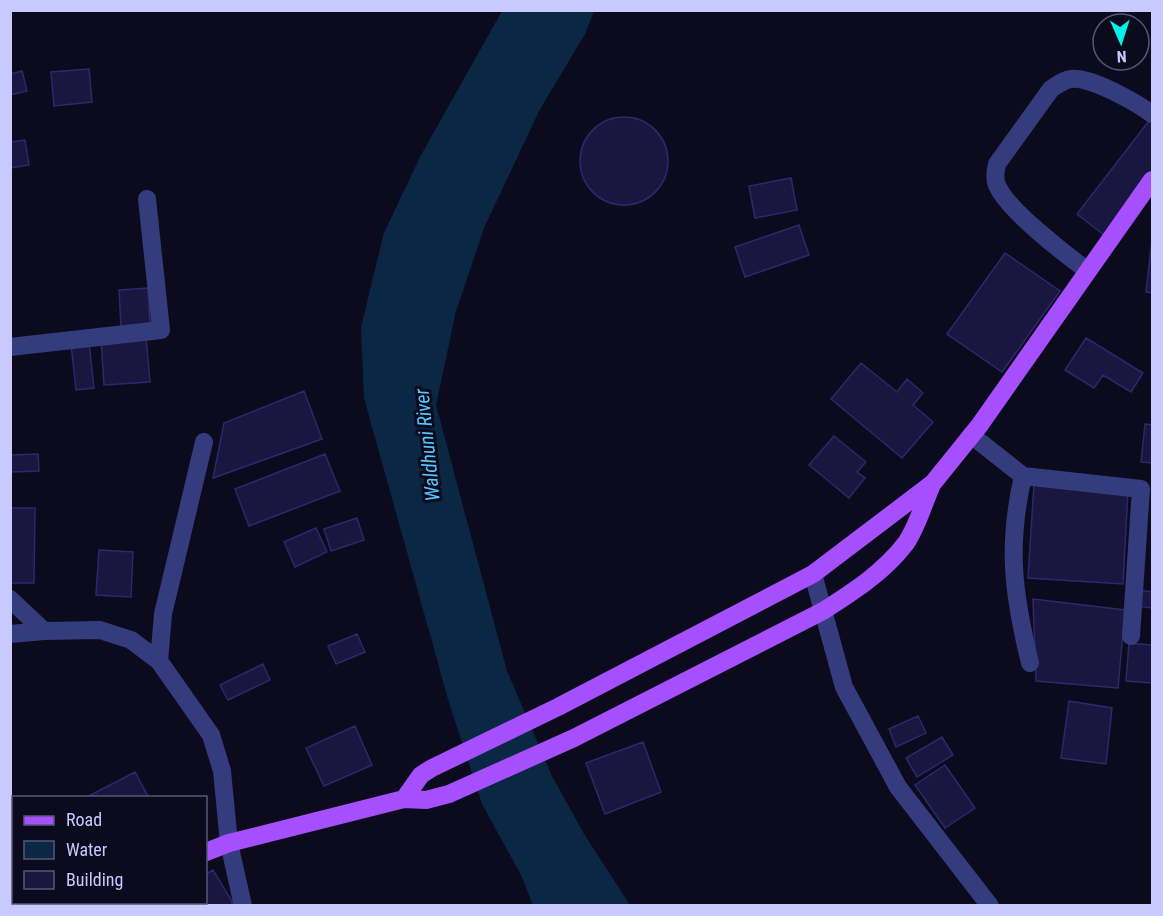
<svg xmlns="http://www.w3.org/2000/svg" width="1163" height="916" font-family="'Roboto Condensed',sans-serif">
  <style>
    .water { fill: #0a2843 }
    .building { fill: #19173f; stroke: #2c286c; stroke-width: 1.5 }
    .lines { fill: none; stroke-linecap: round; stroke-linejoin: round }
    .minor { stroke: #353c7e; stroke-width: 18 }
    .major { stroke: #a54fff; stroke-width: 18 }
    .labels { text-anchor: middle; stroke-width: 6; stroke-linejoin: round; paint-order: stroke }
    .water-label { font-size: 20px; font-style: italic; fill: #56c8ff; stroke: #0c0b1e }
  </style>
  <rect width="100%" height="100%" fill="#0c0b1e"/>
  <path class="water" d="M502,11H594L585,34L539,111L484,228L456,311L436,405L507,671L552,776L584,834L630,905H533L522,877L482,804L448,699L364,398L361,327L384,233L420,157Z"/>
  <path class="building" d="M89,69L92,102L54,106L51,72Z
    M22,71L27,91L10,95V74Z
    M1152,117V172L1104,235L1077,214Z
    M580 161a44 44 0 1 1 88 0a44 44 0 1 1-88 0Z
    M25,140L29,165L10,168V142Z
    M791,178L797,210L755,218L749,186Z
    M799,225L809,255L745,277L735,247Z
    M1152,240V293L1146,292Z
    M1005,253L1060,291L1002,372L947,334Z
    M148,288L150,326L121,328L119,290Z
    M146,337L150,382L104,385L101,340Z
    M1086,338L1143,373L1131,392L1103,375L1094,388L1065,370Z
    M89,342L94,388L76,390L71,344Z
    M861,363L897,392L907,379L923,393L913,405L933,422L902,458L831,399Z
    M304,391L322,439L213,478L224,423Z
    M1145,424L1152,425V463L1141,462Z
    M834,436L866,462L857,472L865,478L849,498L809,465Z
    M38,454L39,471L10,472V455Z
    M325,454L340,491L249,526L235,489Z
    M1034,484L1128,490L1123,584L1028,578Z
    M10,508H35L34,583H10Z
    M357,518L364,540L331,551L324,529Z
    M316,528L327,552L295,567L284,542Z
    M99,550L133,552L131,597L96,595Z
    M1139,590L1152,592V608L1137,606Z
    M1033,599L1125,610L1118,688L1036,681Z
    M357,634L365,652L336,664L328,646Z
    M1129,643L1152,645V683L1126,681Z
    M263,664L270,680L228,700L220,685Z
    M1069,701L1112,708L1106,764L1061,758Z
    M918,716L926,733L896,747L889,729Z
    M355,726L372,765L324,786L306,748Z
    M942,737L953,755L917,777L906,758Z
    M643,742L661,792L605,814L586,763Z
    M945,765L975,808L945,828L915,785Z
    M135,772L149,798H85Z
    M213,870L233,903L229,906H155L159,902H206V874Z"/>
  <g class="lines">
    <path class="minor" d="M1088,271C1066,255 1008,210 998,187C994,180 995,172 997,164L1051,89C1057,85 1063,80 1071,79C1090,76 1137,103 1152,114
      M10,347L161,330L147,199
      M971,435L1023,476L1141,489L1131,636
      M1023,476C1007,546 1013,593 1030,663
      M813,574L844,687L898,787L990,906
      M10,599L44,631
      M10,634L44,631L100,630L131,640L159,661L211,735L222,771L229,843L243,906
      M159,661L163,614L204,442"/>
    <path class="major" d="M404,799L421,775L432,768L558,707L813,574L933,483L979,426L1152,180
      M206,852L229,843L404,799L426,800L449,794L574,738L823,611C853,592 884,572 906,543C917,527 923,505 931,487
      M77,906L81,902"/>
  </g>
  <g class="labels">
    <g class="water-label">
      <text transform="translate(427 445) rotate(-96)" y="7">Waldhuni River</text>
    </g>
  </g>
  <rect width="1163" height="916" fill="none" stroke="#c8c9ff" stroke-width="24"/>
  <rect x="12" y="796" width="195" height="108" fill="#0c0b1e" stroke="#575778" stroke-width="1.5"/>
  <rect x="24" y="816" width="30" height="9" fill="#a54fff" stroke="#575778" stroke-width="1.5"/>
  <text x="66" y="826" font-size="18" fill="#c8c9ff">Road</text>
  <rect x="24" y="841" width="30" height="18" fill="#0a2843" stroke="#575778" stroke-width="1.5"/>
  <text x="66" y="856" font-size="18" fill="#c8c9ff">Water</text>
  <rect x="24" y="871" width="30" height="18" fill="#19173f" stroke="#575778" stroke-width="1.5"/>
  <text x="66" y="886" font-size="18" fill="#c8c9ff">Building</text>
  <g transform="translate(1121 42) rotate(177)"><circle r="28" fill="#0c0b1e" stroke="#575778" stroke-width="1.5"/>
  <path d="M0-4.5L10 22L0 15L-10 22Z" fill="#00f3ea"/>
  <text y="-9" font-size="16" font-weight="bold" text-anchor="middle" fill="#c8c9ff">N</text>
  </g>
</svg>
